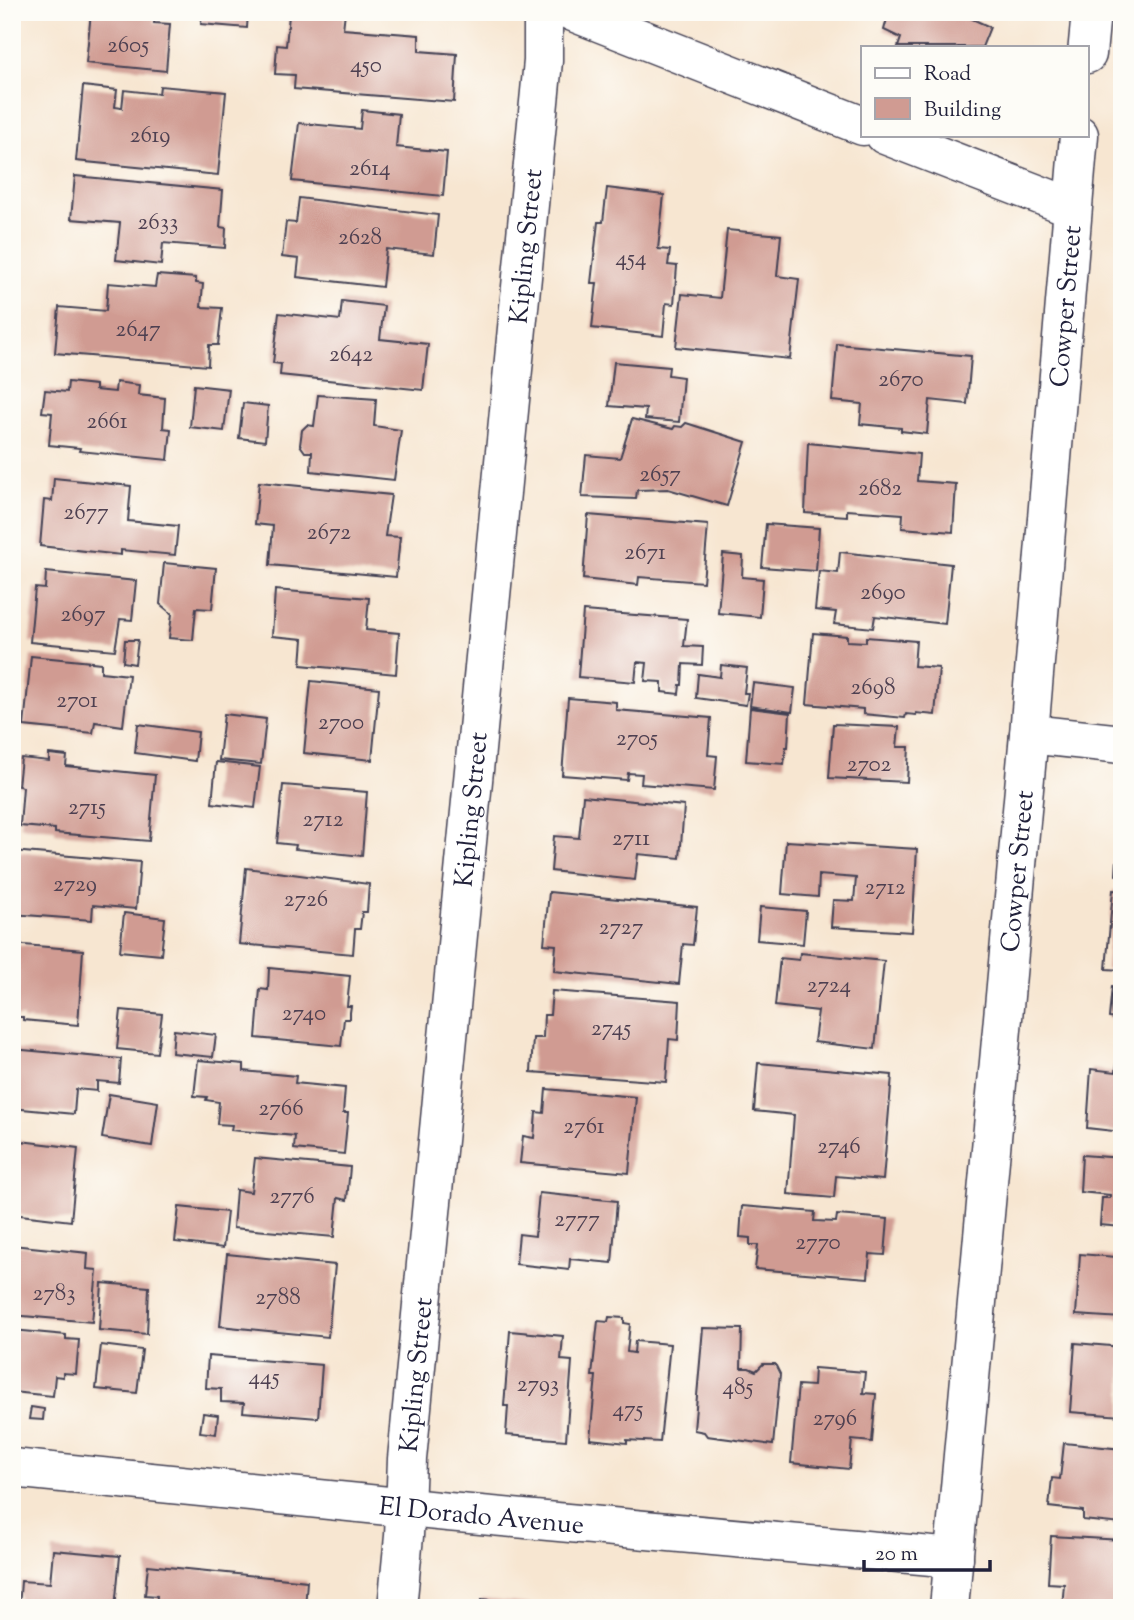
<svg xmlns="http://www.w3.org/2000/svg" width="1134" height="1620" font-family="'Sorts Mill Goudy',serif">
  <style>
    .building { fill: #d09b92 }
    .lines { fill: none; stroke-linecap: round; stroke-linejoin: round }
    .minor-casing { stroke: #423f52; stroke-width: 41 }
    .minor { stroke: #fff; stroke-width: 38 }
    .labels { text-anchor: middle; stroke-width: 6; stroke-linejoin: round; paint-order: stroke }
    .number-label { font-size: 23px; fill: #4e4051 }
    .street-label { font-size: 26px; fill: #22223b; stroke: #fdfcf7 }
  </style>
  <rect width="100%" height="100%" fill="#fdfcf7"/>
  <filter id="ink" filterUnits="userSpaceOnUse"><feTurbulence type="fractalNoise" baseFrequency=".0143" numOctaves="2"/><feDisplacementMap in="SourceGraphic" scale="14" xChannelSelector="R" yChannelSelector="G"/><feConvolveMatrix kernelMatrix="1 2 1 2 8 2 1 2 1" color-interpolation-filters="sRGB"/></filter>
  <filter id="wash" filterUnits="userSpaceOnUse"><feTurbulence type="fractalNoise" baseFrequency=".00686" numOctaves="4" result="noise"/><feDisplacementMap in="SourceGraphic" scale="28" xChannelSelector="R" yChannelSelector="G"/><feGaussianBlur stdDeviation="1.57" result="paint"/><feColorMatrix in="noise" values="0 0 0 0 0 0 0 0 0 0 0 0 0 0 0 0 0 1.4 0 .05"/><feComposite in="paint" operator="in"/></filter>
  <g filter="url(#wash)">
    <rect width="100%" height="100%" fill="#f7e6d1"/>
    <g id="blocks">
      <path class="building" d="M91,12H155L154,23L170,24L166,71L86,63Z
        M202,12H248L247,28L201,24Z
        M291,12H345L343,29L419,35V51L457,54L454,102L294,89L295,75L275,74L277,45L286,46L289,15Z
        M872,12H957L990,27L982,47H898L901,38L884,30L887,19Z
        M83,86L117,90L115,107L122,108L124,90L159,94L160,86L226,92L218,175L76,161Z
        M362,110L399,114L396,147L447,152L443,196L292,181L299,123L360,129Z
        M75,176L223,190L220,227L226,228L225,248L163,243L161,265L116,260L120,223L71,219Z
        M607,188L664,195L658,249L670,250L668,265L677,266L674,304L666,303L663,336L592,328L597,283H591L598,222H603Z
        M299,198L438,215L434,254L386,249L382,287L297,277L299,259L282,257L286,222L296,223Z
        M727,230L781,235L777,276L799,279L790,359L676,347L682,294L720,298Z
        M157,275L196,278V283L203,284L201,307L222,308L218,345H209L208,366L55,353L59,307L106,311L108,283L155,287Z
        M342,301L384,306L380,339L428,344L423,390L280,375L281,364L273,363L279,313L340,320Z
        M837,344L971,356L967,404L930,400L927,434L901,431V428L860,424L862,404L832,401Z
        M614,362L669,367L668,375L683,377L679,422L645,419L646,409L609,406Z
        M68,382L95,385V390L115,392L116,382L139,385L138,395L165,398L163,428L171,429L168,460L79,451L80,448L49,445L52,413L42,412L45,390L67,392Z
        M194,385L229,389L224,431L190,427Z
        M318,395L376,399L374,426L401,430L394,480L311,471L312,452H305L300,445L302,430L307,425L314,426Z
        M243,403L268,406L265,441L239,438Z
        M632,419L673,429L675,426L682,427L686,423L746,442L727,506L668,489L637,490L636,499L582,497L586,455L620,458Z
        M808,443L919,454L917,481L956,484L953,532L902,528L903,514L847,510V516L805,513Z
        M54,478L131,486L128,521L178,526L175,555L121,550V555L40,546L44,500L52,501Z
        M259,482L391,495L385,536L400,537L396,577L270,565L273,526L255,524Z
        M588,515L708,525L703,582L639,577L638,585L583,579Z
        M766,524L819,528L816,571L762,567Z
        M840,552L951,564L945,624L875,616L873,628L834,624L836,612L815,610L819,571L838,573Z
        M723,554L743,556L742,577L763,579L760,617L718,613Z
        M164,563L216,568L212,609L196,608L193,640L169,638L172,614L160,604Z
        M46,572L136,581L132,620L120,619L115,650L30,642L35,588L45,589Z
        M275,590L369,598L366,630L399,633L396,674L301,665L303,639L272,636Z
        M583,611L687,619L684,646L703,647L702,665L683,664L682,685H680L679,694L662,692V682L645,681L647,663L637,662L635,682L578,677Z
        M813,633L847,636V641L866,642V637L916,641L914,666L939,668L935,715L916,713V715L906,714L905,718L863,714V709L807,704Z
        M125,640H138L135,664L123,662Z
        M31,656L101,663V672L129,675L123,726L95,722L93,733L24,726Z
        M721,665L747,668L744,693H748L746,705L696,698L698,674L720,677Z
        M311,681L379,688L372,760L304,753Z
        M753,683L795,688L792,712L750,706Z
        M568,698L616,702V710L711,718L708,755L717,756L714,790L641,784L642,774L628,773L627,780L562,775Z
        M750,708L790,713L788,747H786L784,764L746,761Z
        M224,714L266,719L261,764L219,760Z
        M138,724L198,732L195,761L135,753Z
        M833,724L899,727L897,747H909L907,782L829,778Z
        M49,754L67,756L66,766L155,775L149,841L55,833V829L20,826L23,787L18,786L21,758L49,761Z
        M216,762L260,767L255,808L212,803Z
        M283,785L367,792L362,856L295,849L296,845L277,843Z
        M583,796L684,806L680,858L638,854L635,880L551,871L554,836L579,838Z
        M786,841L917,849L912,932L831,927L833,900L854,901L856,878L819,875L818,897L782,894Z
        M1118,845H1122V876L1116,875Z
        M12,851L140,862L136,909L93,905L92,920L12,914Z
        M246,868L369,884L367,912H362L360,929H355L353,954L239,944Z
        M1113,890L1122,891V970L1106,969Z
        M549,892L697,907L693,945L683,944L679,984L554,971L556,945L544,944Z
        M760,907L806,911L803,944L757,940Z
        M124,913L165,918L161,955L120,951Z
        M12,944L83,950L78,1025L23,1020V1017H12Z
        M800,953L884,961L875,1049L814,1042L818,1011L775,1006L780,958L799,960Z
        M269,968L350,976L347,1006H351L349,1019H344L341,1046L256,1038L260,989L268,990Z
        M1112,986L1122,987V1020L1109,1018Z
        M552,991L680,1001L678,1040L669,1039L666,1082L531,1072L533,1038H543L544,1015H550Z
        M121,1010L162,1014L157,1053L117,1049Z
        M174,1030L216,1035L213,1057L172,1053Z
        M12,1049L121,1059L119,1083L97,1081V1091L76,1089L74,1114L12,1108Z
        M1118,1053L1122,1054V1132L1087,1128L1091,1069L1116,1072Z
        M198,1060L244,1064V1071L296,1076L295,1083L345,1088L343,1113H348L344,1154L294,1149L295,1136L231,1130L232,1125L217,1124L219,1102L206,1100L207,1097L194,1096Z
        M758,1063L892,1075L883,1180L836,1176L834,1198L788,1194L794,1115L754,1111Z
        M546,1089L636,1097L629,1173L520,1163L523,1136L534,1138L536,1112L544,1113Z
        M109,1094L158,1102L152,1146L102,1138Z
        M12,1140L78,1148L71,1221L12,1214Z
        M1082,1155L1122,1158V1227L1100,1225L1102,1198H1110V1195L1080,1192Z
        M255,1158L350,1167L347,1200L338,1198L334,1237L233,1228L236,1190L251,1192Z
        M539,1193L617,1201L612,1263L570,1259L569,1270L516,1264L519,1234L535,1236Z
        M742,1206L815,1212L814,1221L836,1222L837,1215L888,1219L885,1255L870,1254L868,1278L755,1269L758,1245H750V1238L740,1237Z
        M179,1207L227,1212L223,1248L175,1242Z
        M12,1245L88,1253L87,1269L97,1270L92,1322L12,1315Z
        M1116,1250H1122V1318L1076,1315L1080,1254L1116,1257Z
        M227,1254L335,1265L328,1337L220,1326Z
        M102,1283L149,1287L147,1334L99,1330Z
        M609,1317L624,1318V1323L630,1324L627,1352L634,1353L635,1341L670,1344L660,1442L627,1440V1443L590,1439L596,1376H592L598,1321L608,1322Z
        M703,1328L742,1329L741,1368H749L756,1371L763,1364H775L780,1374L773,1445L707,1436L704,1432L694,1430Z
        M12,1330L66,1335V1339L79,1340L76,1374L63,1373V1377L55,1376L53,1396L12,1392Z
        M510,1331L563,1336L561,1360L572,1361L566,1440L506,1435L508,1406H504Z
        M1075,1343L1122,1347V1416L1070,1412Z
        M101,1345L142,1350L137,1393L96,1389Z
        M208,1356L322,1365L318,1418L243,1412L244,1403L221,1402V1389L206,1388Z
        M814,1368L865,1372L863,1393L876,1394L872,1442L852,1440L849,1469L791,1463L798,1385L813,1386Z
        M31,1407L44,1409L43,1420L29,1419Z
        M203,1413L218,1415L216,1434L200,1432Z
        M1064,1443L1122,1449V1524L1083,1520V1511L1049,1507L1052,1478L1060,1479Z
        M1051,1536L1122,1540V1608H1062L1064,1584L1048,1583Z
        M53,1550L120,1556L115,1608H19L21,1581L50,1583Z
        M148,1565L307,1581L305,1608H156L157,1596L145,1595Z
        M482,1599L544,1606V1608H481Z"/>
    </g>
  </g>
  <g filter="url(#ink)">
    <use href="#blocks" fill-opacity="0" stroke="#423f52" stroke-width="2"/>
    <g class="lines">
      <g class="minor-casing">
        <g id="minor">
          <path d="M573,12L863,126"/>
          <path d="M1087,54L1091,12"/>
          <path d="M885,135L1071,207"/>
          <path d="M1029,734L1122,744"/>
          <path id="s1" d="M12,1468L448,1512L954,1558"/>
          <path id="s2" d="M397,1608L404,1536L407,1459L543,61V12"/>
          <path id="s3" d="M949,1608L1029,734L1079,135"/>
        </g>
      </g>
      <use href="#minor" class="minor"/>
    </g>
  </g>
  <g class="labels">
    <g class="number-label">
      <text x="128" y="52">2605</text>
      <text x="366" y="72">450</text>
      <text x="150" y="142">2619</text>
      <text x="370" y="175">2614</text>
      <text x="158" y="229">2633</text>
      <text x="360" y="244">2628</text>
      <text x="631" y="265">454</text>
      <text x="138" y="336">2647</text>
      <text x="351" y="361">2642</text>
      <text x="901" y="386">2670</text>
      <text x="107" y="428">2661</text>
      <text x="660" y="481">2657</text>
      <text x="880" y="495">2682</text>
      <text x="86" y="519">2677</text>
      <text x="329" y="539">2672</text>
      <text x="645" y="559">2671</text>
      <text x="883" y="599">2690</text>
      <text x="83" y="621">2697</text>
      <text x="873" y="694">2698</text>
      <text x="77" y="707">2701</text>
      <text x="341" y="729">2700</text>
      <text x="637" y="745">2705</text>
      <text x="869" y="771">2702</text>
      <text x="87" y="814">2715</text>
      <text x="323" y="826">2712</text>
      <text x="631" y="845">2711</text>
      <text x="75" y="891">2729</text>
      <text x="885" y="894">2712</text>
      <text x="306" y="906">2726</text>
      <text x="621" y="934">2727</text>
      <text x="829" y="992">2724</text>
      <text x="304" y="1020">2740</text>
      <text x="611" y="1035">2745</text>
      <text x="281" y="1115">2766</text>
      <text x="584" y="1133">2761</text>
      <text x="839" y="1153">2746</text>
      <text x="292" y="1203">2776</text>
      <text x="577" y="1226">2777</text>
      <text x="818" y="1249">2770</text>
      <text x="54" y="1300">2783</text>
      <text x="278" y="1304">2788</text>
      <text x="264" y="1384">445</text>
      <text x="538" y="1391">2793</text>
      <text x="738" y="1394">485</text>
      <text x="628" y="1416">475</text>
      <text x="835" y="1425">2796</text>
    </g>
    <g class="street-label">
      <text dy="9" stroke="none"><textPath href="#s2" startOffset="1368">Kipling Street</textPath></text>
      <text dy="9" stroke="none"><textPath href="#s3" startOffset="1307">Cowper Street</textPath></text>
      <text dy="9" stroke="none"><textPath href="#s2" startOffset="802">Kipling Street</textPath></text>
      <text dy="9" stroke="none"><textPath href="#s3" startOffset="740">Cowper Street</textPath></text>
      <text dy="9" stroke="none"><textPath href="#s2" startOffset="234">Kipling Street</textPath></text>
      <text dy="9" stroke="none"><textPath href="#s1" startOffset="472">El Dorado Avenue</textPath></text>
    </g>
  </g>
  <rect width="1134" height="1620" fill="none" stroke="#fdfcf7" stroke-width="42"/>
  <rect x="861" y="46" width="228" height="91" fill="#fdfcf7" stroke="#a5a5ac" stroke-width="2"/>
  <rect x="875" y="68" width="35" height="10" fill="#ffffff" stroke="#a5a5ac" stroke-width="2"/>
  <text x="924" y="80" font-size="21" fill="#22223b">Road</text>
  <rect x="875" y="98" width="35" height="21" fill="#d09b92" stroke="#a5a5ac" stroke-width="2"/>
  <text x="924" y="116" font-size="21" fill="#22223b">Building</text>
  <path d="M864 1560v10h126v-10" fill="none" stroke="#22223b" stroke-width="3.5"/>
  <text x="875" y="1560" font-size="21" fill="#22223b" stroke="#fdfcf7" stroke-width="5" paint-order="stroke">20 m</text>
</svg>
